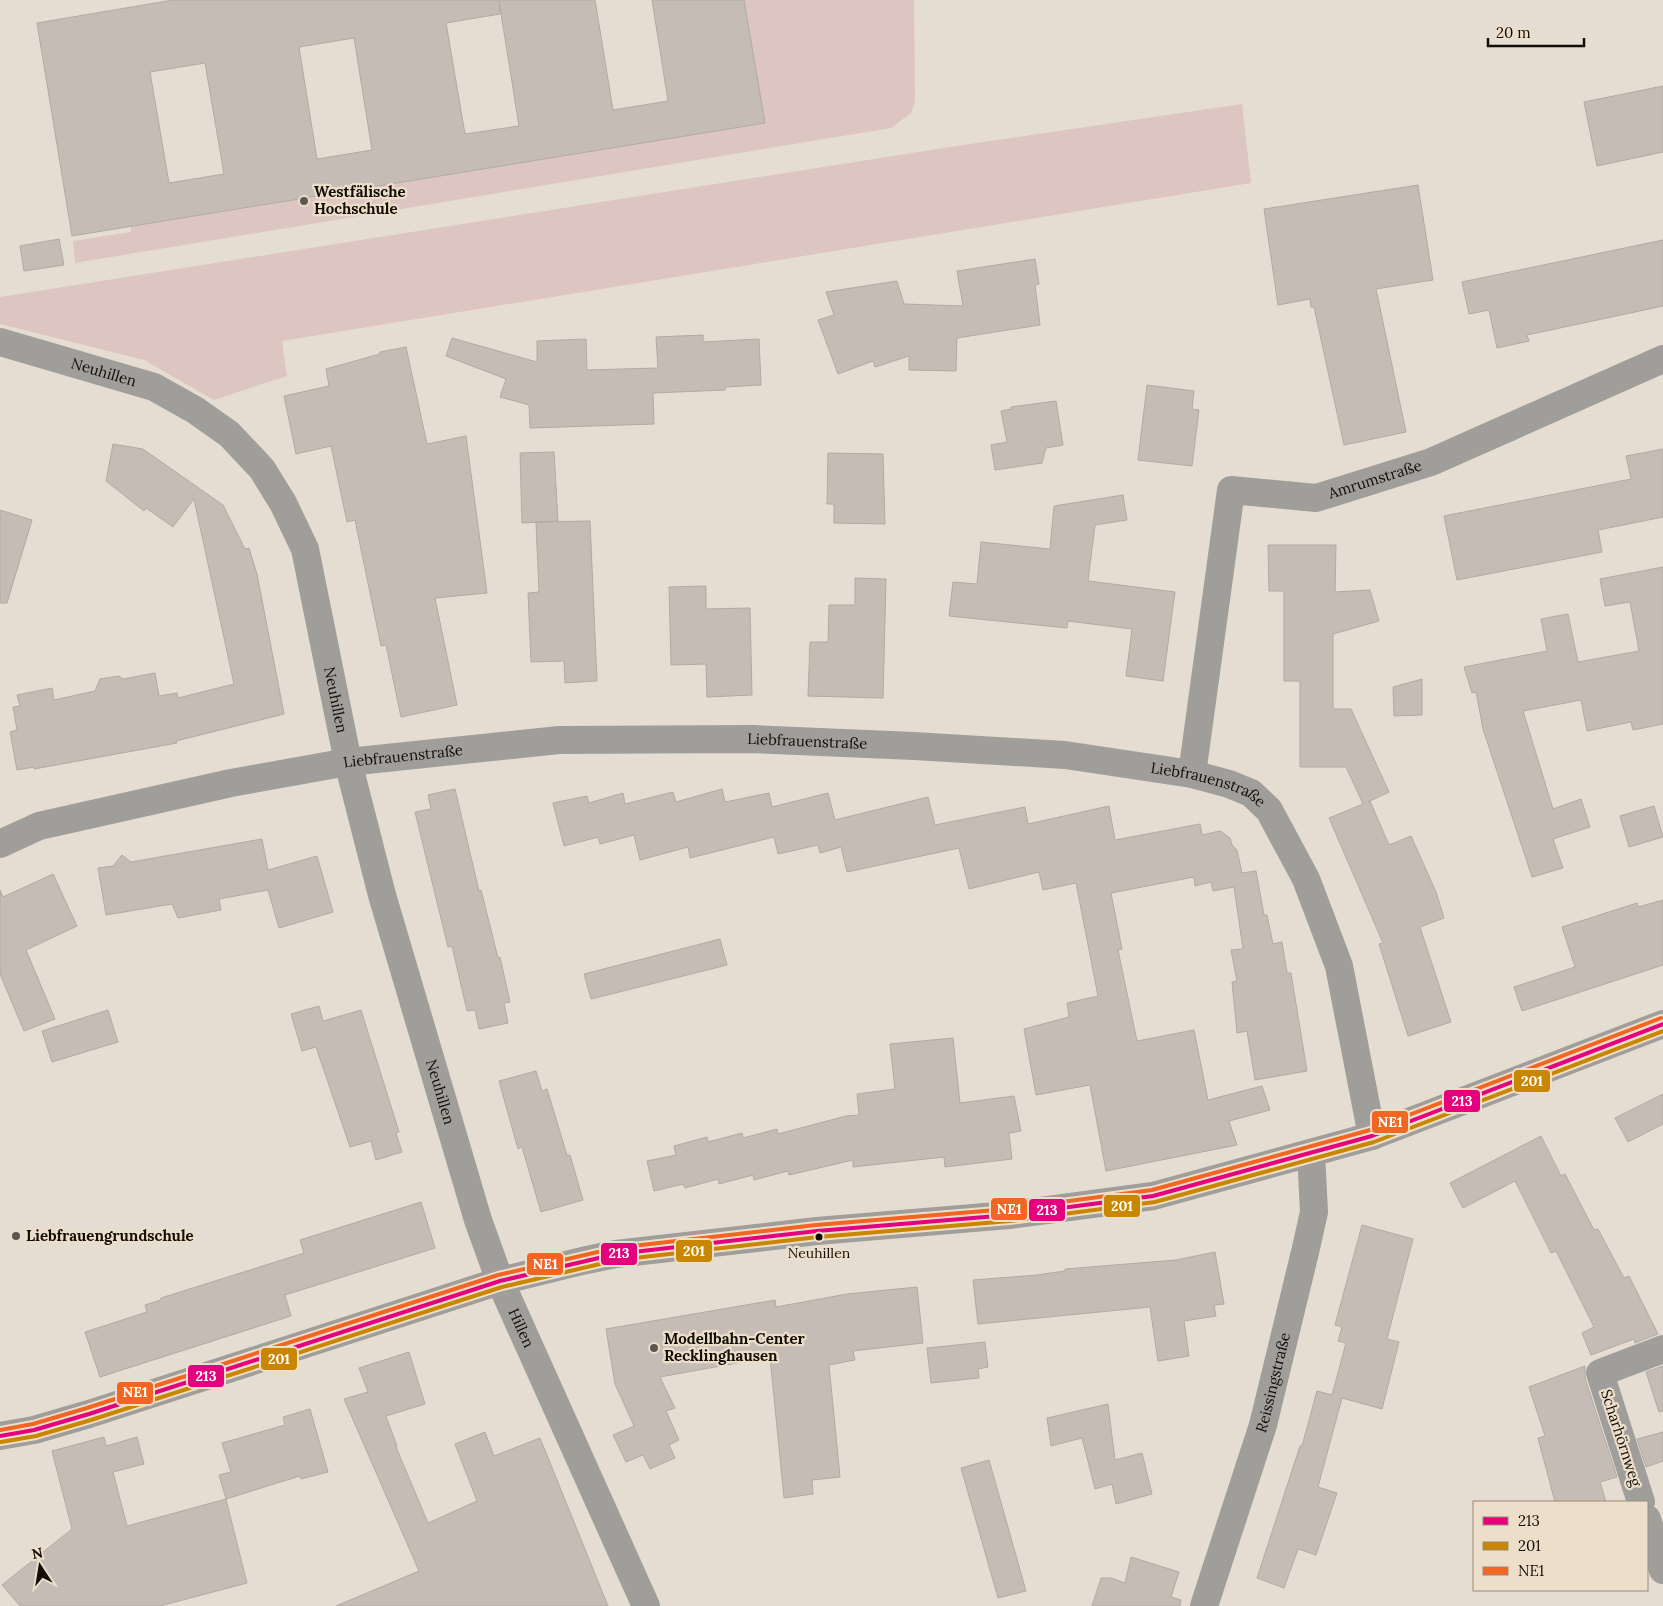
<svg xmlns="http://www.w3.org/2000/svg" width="1663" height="1606" font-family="Lora,serif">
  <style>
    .green { fill: #ddc5c2 }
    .building { fill: #c5bdb5; stroke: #b2aaa3; fill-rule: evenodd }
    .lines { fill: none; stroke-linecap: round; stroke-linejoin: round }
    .minor { stroke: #a09e9a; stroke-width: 28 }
    .bus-1-casing { stroke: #eddeca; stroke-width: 8 }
    .bus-2-casing { stroke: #eddeca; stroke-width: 8 }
    .bus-3-casing { stroke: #eddeca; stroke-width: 8 }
    .bus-1 { stroke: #e5007d; stroke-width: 4 }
    .bus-2 { stroke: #c98701; stroke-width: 4 }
    .bus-3 { stroke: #f26522; stroke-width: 4 }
    .poi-dot { fill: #5c564e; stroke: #eddeca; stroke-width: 2 }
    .bus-dot { fill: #120d07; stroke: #eddeca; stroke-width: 2 }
    .labels { text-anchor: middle; stroke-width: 4.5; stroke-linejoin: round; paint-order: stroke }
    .bus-label { font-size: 14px; fill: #120d07; stroke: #eddeca }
    .poi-label { font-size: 15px; font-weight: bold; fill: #120d07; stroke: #eddeca; text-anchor: start }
    .street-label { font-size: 15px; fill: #120d07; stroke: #eddeca }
    .line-badge { stroke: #eddeca; stroke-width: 2 }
    .badge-label { font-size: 14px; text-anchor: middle; font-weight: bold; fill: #fff }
  </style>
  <rect width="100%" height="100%" fill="#e5ddd2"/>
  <path class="green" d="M744,0H914L915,101L911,113L891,128L75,263L73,241L131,232V227L764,123Z
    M1242,104L1251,183L282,341L287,376L214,400L144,360L0,324V297L956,146Z"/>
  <path class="building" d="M173,0H595L613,110L668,101L652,0H744L765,123L72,236L37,23ZM499,1L519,126L465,134L446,23L500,14ZM354,38L372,150L317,159L299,47ZM205,63L224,174L169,183L150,72Z
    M1663,86V152L1597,166L1584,102Z
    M1418,185L1433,280L1376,289L1406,432L1344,445L1314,307H1311L1310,299L1278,305L1264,209Z
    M59,239L64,265L24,271L20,246Z
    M1663,240V306L1527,335L1529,341L1497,348L1489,310L1469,314L1462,282Z
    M1035,259L1039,284L1035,285L1040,325L957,338L956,371L909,370V356L875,367L873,361L838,374L818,320L834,315L826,292L897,281L904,304L963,306L957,271Z
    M703,335V342L759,339L761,385L726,387L725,390L653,393L654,424L530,428L529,405L500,397L506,379L446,356L452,338L537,362V341L586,339L587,370L658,368L656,337Z
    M406,347L427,444L466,436L487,593L435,598L457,705L401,717L386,645L381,646L355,520L347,522L331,446L296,454L284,396L329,386L326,369L380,354V352Z
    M1147,385L1194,391L1192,409L1199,410L1192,466L1138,460Z
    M1056,401L1063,445L1046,448L1042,463L995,470L991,445L1007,442L1001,411L1011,409V407Z
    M113,444L143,449L223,505L245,549L249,548L257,574L284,714L176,741L177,743L34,769V767L17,770L10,732L17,730L13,707L20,706L17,695L52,688L54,700L95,691L100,679L119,676L123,679L155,673L159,696L177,693L178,698L234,684L194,499L173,527L146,508L144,511L106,481Z
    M1663,449V517L1598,530L1602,552L1457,580L1444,516L1631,479L1626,456Z
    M554,452L558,521L522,523L520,453Z
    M828,453L883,454L885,524L834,523V504H827Z
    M1123,495L1127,520L1095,525L1088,581L1175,592L1163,681L1126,676L1132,629L1068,621L1067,628L949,616L953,582L977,584L981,542L1050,549L1054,506Z
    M0,510L32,520L7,603H0Z
    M590,521L597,681L565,683L564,661L531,662L528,593L539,592L536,522Z
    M1268,545H1336L1335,592L1370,590L1379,621L1333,634V709H1351L1389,792L1368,802L1370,801L1389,845L1411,836L1436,892L1444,918L1420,927L1451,1022L1408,1036L1379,944L1383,943L1329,818L1363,804L1346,767H1300V681H1284V591H1269Z
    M1663,567V724L1633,730L1631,722L1587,731L1581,700L1523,711L1553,809L1581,799L1590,827L1553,839L1563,868L1532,877L1483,729L1476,692L1472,693L1464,667L1547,651L1541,619L1568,614L1578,662L1639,651L1630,602L1605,606L1600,579Z
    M855,578L886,579L883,698L808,696L810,642H828L829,605H855Z
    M706,586V609L750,608L752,695L707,697L706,664L671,665L669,587Z
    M1422,679V715L1394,716L1393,687Z
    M455,789L479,891L481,890L498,958L500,957L510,1002L504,1003L508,1023L479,1029L475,1010L467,1011L452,946L448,947L415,812L431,809L428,795Z
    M722,789L725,802L769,793L772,807L828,793L835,820L928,797L935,825L1025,807L1028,824L1109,806L1115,840L1200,824L1202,835L1220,831L1230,838L1232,845L1237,850L1242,873L1256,871L1264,915H1267L1273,944L1282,942L1287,973H1291L1307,1071L1255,1080L1247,1031L1237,1033L1232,982L1237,981L1231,950L1243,949L1234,887L1213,891L1211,882L1195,886L1194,877L1111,893L1122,949L1118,950L1137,1041L1194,1030L1208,1100L1262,1086L1270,1110L1229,1121L1237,1145L1106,1171L1090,1085L1036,1095L1024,1029L1069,1017L1067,1003L1098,996L1076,883L1043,890L1039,872L969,889L959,848L847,872L841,847L820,853L818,845L778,854L774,837L690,858L688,847L640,860L634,835L600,844L598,837L564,846L553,803L587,796L589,803L623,793L625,804L673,792L676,802Z
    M1654,806L1663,837L1629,847L1620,816Z
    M262,839L268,870L317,856L333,912L279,928L268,890L219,899L221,910L178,918L172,904L106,915L98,868L113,866L122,855L131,862Z
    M53,874L77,926L26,950L55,1019L24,1031L0,974V890L3,897Z
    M1663,900V965L1522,1011L1514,987L1575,967L1562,927L1637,903L1638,907Z
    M720,939L727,965L591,999L584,974Z
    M319,1006L323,1021L361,1010L399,1132L396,1133L402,1152L376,1160L371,1141L350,1147L316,1047L302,1051L291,1014Z
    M108,1010L118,1042L52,1062L42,1031Z
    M953,1038L960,1103L1014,1096L1021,1131L1009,1133L1012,1159L945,1167L944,1157L853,1167V1160L789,1175L788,1171L754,1180L753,1175L719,1184L718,1179L685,1188L683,1184L654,1191L647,1161L676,1155L674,1146L707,1137L708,1142L742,1133L743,1138L777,1129L778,1134L846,1116L859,1115L857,1094L895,1089L890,1044Z
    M536,1071L542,1091L547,1089L567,1155H570L583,1200L541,1212L522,1147L518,1149L499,1081Z
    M1663,1094V1124L1628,1142L1615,1118Z
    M1541,1136L1561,1176L1565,1174L1594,1230L1598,1229L1624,1278L1629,1276L1658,1334L1635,1343L1634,1339L1591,1355L1582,1333L1594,1327L1556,1251L1551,1253L1515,1181L1463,1208L1450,1183Z
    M421,1202L435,1248L285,1295L291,1316L100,1377L85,1332L147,1312L145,1305L161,1300V1298L304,1253L300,1240Z
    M1362,1225L1413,1239L1387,1339L1399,1342L1382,1409L1342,1398L1318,1487L1337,1493L1316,1555L1298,1549L1284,1588L1257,1578L1300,1446H1302L1317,1391L1332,1395L1346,1343L1338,1341L1342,1327L1335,1325Z
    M1215,1252L1224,1304L1214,1305L1216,1316L1184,1321L1189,1356L1158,1361L1150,1307L978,1324L973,1280L1037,1275L1065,1271V1269L1176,1260Z
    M917,1287L923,1343L853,1351L855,1360L829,1365L840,1477L812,1480L813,1494L784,1498L770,1357L660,1377L675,1408L666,1411L679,1440L669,1445L675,1458L650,1469L643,1455L626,1462L613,1435L634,1426L615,1384L606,1329L775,1300L776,1307L847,1294Z
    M985,1342L988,1367L978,1369L979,1378L931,1383L927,1348Z
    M409,1352L425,1404L386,1416L397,1446L396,1447L428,1523L477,1501L455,1444L485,1432L494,1456L540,1438L608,1606H336L419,1571L344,1399L368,1392L359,1368Z
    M1585,1366V1378L1617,1477L1600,1482L1606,1502H1555L1538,1438L1545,1436L1529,1387Z
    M1663,1366V1411L1659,1412L1646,1372Z
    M1108,1404L1115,1460L1142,1453L1152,1494L1116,1504L1112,1484L1095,1489L1082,1438L1051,1446L1047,1418Z
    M310,1409L328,1472L301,1479L300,1476L226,1499L219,1475L231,1472L222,1443L285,1425L283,1417Z
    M1663,1432V1461L1646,1467L1637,1439Z
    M104,1437L106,1446L137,1437L144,1464L113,1472L127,1526L226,1499L247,1583L160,1606H20L2,1585L72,1529L52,1451Z
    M989,1460L1026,1591L998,1598L961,1468Z
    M1131,1557L1179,1572L1171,1597L1181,1600L1180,1606H1092L1101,1578H1111L1125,1583Z"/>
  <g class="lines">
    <g class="minor">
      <path id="s1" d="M0,342L154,387L195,410L229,434L262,469L283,503L305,549L348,762L382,895L478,1220L500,1281L646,1606"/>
      <path id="s2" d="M1192,774L1231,490L1316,498L1431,462L1663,359"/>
      <path id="s3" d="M0,844L39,826L231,783L348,762L559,740L752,739L914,746L1065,755L1192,774L1229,784L1251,793L1269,810L1306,879L1339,966L1372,1136"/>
      <path d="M0,1436L34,1430L89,1414L500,1281L582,1261L616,1254L817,1231L1009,1215L1153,1196L1372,1136L1663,1024"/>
      <path d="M1641,1502L1600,1373L1663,1349"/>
      <path d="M1647,1519L1663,1570"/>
      <path id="s4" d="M1204,1606L1263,1425L1306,1248L1314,1212L1311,1153"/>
    </g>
    <g class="bus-1-casing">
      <path id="bus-1" d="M0,1436L34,1430L89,1414L500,1281L616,1254L817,1231L1009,1215L1153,1196L1372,1136L1663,1024"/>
    </g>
    <g class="bus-2-casing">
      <path id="bus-2" d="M1,1442L36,1436L91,1420L502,1287L617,1260L818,1237L1010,1221L1155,1202L1374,1142L1663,1031"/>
    </g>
    <g class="bus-3-casing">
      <path id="bus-3" d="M0,1430L33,1424L87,1408L498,1275L615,1248L816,1225L1008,1209L1152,1190L1370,1130L1661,1018"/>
    </g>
    <use href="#bus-1" class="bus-1"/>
    <use href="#bus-2" class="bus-2"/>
    <use href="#bus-3" class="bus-3"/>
  </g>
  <g class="poi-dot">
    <circle cx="304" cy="201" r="5"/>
    <circle cx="16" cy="1236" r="5"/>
    <circle cx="654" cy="1348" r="5"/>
  </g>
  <circle class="bus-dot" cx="819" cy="1237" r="4.5"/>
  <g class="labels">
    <g class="bus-label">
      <text x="819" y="1258">Neuhillen</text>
    </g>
    <g class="poi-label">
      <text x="314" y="197">Westfälische<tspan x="314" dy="17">Hochschule</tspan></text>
      <text x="26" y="1241">Liebfrauengrundschule</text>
      <text x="664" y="1344">Modellbahn-Center<tspan x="664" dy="17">Recklinghausen</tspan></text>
    </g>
    <g class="street-label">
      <text dy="5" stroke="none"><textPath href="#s1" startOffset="108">Neuhillen</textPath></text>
      <text dy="5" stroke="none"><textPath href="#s2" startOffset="434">Amrumstraße</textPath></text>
      <text dy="5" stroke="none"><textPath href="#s1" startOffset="542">Neuhillen</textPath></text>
      <text dy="5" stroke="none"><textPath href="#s3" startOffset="819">Liebfrauenstraße</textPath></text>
      <text dy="5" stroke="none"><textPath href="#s3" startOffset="414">Liebfrauenstraße</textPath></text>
      <text dy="5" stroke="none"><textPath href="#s3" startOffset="1224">Liebfrauenstraße</textPath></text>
      <text dy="5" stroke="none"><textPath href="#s1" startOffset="948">Neuhillen</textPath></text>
      <text dy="5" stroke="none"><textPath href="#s1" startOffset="1198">Hillen</textPath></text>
      <text dy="5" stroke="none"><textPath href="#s4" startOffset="234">Reissingstraße</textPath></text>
      <text transform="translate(1621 1438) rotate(72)" y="5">Scharhörnweg</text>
    </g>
  </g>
  <g class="line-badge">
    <rect x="1513" y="1069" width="38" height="24" rx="5" fill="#c98701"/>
    <rect x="1443" y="1089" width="38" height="24" rx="5" fill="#e5007d"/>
    <rect x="1371" y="1110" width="38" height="24" rx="5" fill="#f26522"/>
    <rect x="1103" y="1194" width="38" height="24" rx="5" fill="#c98701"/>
    <rect x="990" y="1197" width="38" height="24" rx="5" fill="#f26522"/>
    <rect x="1028" y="1198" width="38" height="24" rx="5" fill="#e5007d"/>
    <rect x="675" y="1239" width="38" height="24" rx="5" fill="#c98701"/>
    <rect x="600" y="1242" width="38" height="24" rx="5" fill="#e5007d"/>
    <rect x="526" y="1252" width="38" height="24" rx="5" fill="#f26522"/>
    <rect x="260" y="1347" width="38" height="24" rx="5" fill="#c98701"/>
    <rect x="187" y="1364" width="38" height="24" rx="5" fill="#e5007d"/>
    <rect x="116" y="1381" width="38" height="24" rx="5" fill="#f26522"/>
  </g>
  <g class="badge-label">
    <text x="1532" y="1086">201</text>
    <text x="1462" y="1106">213</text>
    <text x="1390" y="1127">NE1</text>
    <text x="1122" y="1211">201</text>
    <text x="1009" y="1214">NE1</text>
    <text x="1047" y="1215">213</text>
    <text x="694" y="1256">201</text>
    <text x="619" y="1258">213</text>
    <text x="545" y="1269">NE1</text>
    <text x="279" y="1364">201</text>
    <text x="206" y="1381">213</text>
    <text x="135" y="1397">NE1</text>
  </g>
  <rect x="1473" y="1501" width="175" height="90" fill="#eddeca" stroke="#958a7c"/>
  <rect x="1483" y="1517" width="25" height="8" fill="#e5007d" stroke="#958a7c"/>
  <text x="1518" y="1526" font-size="15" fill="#120d07">213</text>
  <rect x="1483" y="1542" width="25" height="8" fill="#c98701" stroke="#958a7c"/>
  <text x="1518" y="1551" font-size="15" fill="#120d07">201</text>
  <rect x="1483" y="1567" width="25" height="8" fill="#f26522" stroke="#958a7c"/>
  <text x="1518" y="1576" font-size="15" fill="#120d07">NE1</text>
  <g transform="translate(40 1566) rotate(348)" stroke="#eddeca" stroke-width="4" paint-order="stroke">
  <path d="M0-4L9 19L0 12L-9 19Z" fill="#120d07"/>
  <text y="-8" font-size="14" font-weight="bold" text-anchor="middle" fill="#120d07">N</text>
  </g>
  <path d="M1488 38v8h96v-8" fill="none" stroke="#120d07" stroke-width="2.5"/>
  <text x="1496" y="38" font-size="15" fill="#120d07" stroke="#eddeca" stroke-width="4" paint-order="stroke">20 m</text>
</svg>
